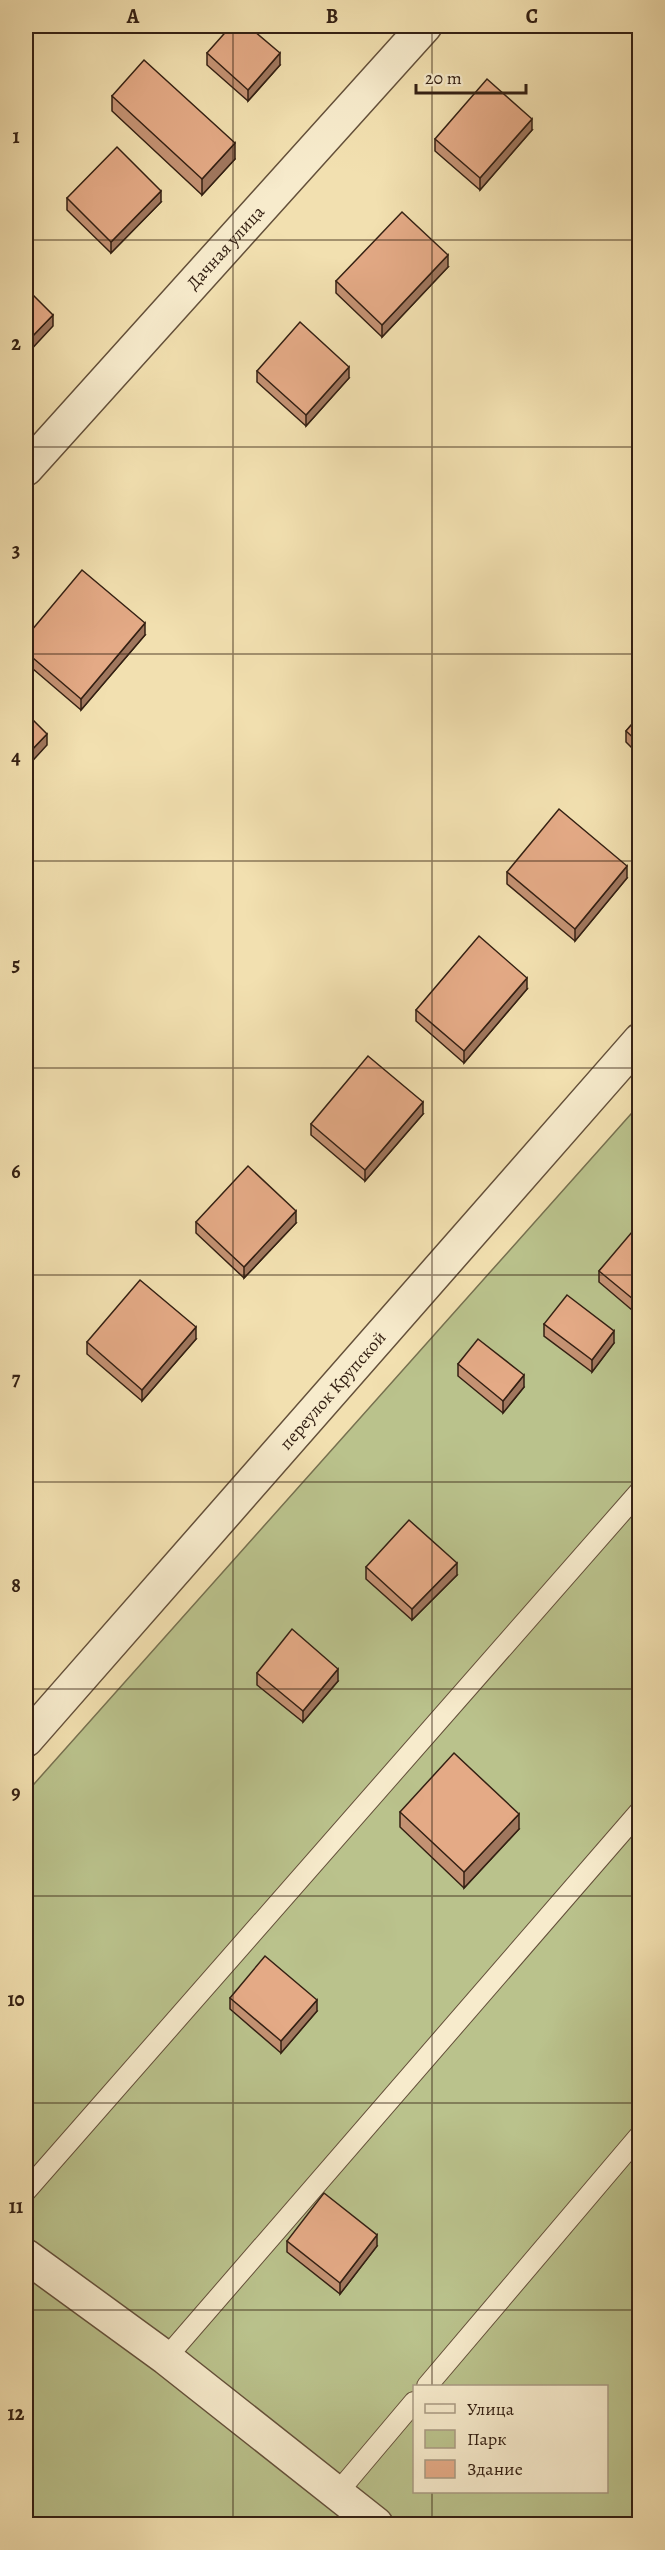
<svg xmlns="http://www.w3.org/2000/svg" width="665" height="2550" font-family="Alegreya,serif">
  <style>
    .green { fill: #bac28c; stroke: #777150; stroke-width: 1.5; fill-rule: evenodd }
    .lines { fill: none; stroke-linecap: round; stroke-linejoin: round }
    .service-casing { stroke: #64503a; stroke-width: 22 }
    .minor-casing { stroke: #64503a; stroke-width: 36 }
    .service { stroke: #f7ebcc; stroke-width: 20 }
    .minor { stroke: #f7ebcc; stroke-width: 33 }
    .wall { fill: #c49273; stroke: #342013; stroke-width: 1.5 }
    .shaded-wall { fill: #a0775e; stroke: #342013; stroke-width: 1.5 }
    .building { fill: #e4aa86; stroke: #342013; stroke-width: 1.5 }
    .grid { fill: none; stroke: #342013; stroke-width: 1.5; stroke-opacity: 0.55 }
    .labels { text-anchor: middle; stroke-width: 4.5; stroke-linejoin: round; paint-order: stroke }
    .street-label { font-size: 18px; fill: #342013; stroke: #f7ebcc }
    .neatline { fill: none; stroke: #342013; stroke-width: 2 }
    .grid-label { font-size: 20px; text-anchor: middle; font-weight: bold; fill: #342013 }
  </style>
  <rect width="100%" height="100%" fill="#f2e0b0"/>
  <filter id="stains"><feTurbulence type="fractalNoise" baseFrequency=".00333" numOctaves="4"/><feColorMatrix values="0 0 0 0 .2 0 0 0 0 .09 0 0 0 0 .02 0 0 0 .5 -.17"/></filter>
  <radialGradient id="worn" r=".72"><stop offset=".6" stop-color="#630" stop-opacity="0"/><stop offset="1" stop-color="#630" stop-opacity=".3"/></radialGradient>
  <path class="green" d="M639,1105V2524H26V1793ZM414,2386H606V2492H414Z"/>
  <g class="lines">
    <g class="service-casing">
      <path id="service" d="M26,2191L640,1491
        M166,2358L640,1811
        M427,2386L640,2135
        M338,2492L414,2402"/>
    </g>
    <g class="minor-casing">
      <g id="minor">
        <path id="s1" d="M26,469L425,26"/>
        <path id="s2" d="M26,1740L640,1040"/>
        <path d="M26,2256L166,2358L376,2524"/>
      </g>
    </g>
    <use href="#service" class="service"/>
    <use href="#minor" class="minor"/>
  </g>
  <path class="wall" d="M630,26H639V36Z
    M207,53L280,65L248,101L207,65Z
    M112,96L235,159L202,195L112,111Z
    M532,130L480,190L435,151V139Z
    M67,198L161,202L111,253L67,210Z
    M448,267L382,337L336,293V281Z
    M257,371L349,378L306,426L257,382Z
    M145,635L81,710L26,663V637Z
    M639,716V755L626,742V731Z
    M507,872L627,878L575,941L507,884Z
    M527,989L464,1063L416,1021V1010Z
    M423,1114L365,1181L311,1135V1124Z
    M196,1222L296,1223L244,1278L196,1233Z
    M639,1228V1316L599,1282V1271Z
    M544,1324L614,1343L592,1372L544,1336Z
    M196,1339L142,1401L87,1354V1342Z
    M458,1364L524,1387L503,1413L458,1376Z
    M366,1567L457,1575L412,1620L366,1579Z
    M257,1673L338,1681L303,1722L257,1685Z
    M400,1812L519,1829L464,1888L400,1827Z
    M230,1998L317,2011L281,2053L230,2009Z
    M287,2241L377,2246L340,2294L287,2252Z"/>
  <path class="shaded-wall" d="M280,53V65L248,101V90Z
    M532,119V130L480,190V178Z
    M235,143V159L202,195V179Z
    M161,191V202L111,253V242Z
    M448,255V267L382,337V325Z
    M53,315V326L26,355V343Z
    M349,367V378L306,426V415Z
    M145,623V635L81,710V699Z
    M47,734V745L26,768V756Z
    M627,866V878L575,941V929Z
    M527,978V989L464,1063V1051Z
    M423,1102V1114L365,1181V1170Z
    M296,1211V1223L244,1278V1267Z
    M196,1327V1339L142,1401V1390Z
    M614,1331V1343L592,1372V1360Z
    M524,1375V1387L503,1413V1401Z
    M457,1563V1575L412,1620V1609Z
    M338,1669V1681L303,1722V1711Z
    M519,1814V1829L464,1888V1872Z
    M317,2000V2011L281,2053V2041Z
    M377,2235V2246L340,2294V2283Z"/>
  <path class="building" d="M231,26H248L280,53L248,90L207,53Z
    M144,60L235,143L202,179L112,96Z
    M487,79L532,119L480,178L435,139Z
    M117,147L161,191L111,242L67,198Z
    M402,212L448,255L382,325L336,281Z
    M26,288L53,315L26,343Z
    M300,322L349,367L306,415L257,371Z
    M82,570L145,623L81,699L26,652V637Z
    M26,713L47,734L26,756Z
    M639,716V743L626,731Z
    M559,809L627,866L575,929L507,872Z
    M479,936L527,978L464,1051L416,1010Z
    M368,1056L423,1102L365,1170L311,1124Z
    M248,1166L296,1211L244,1267L196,1222Z
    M637,1226L639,1228V1304L599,1271Z
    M140,1280L196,1327L142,1390L87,1342Z
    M567,1295L614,1331L592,1360L544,1324Z
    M478,1339L524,1375L503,1401L458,1364Z
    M409,1520L457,1563L412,1609L366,1567Z
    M292,1629L338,1669L303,1711L257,1673Z
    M454,1753L519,1814L464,1872L400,1812Z
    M265,1956L317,2000L281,2041L230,1998Z
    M324,2193L377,2235L340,2283L287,2241Z"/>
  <path class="grid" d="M233,26V2524M432,26V2386M26,240H640M26,447H640M26,654H640M26,861H640M26,1068H640M26,1275H640M26,1482H640M26,1689H640M26,1896H640M26,2103H640M26,2310H640M432,2492V2524"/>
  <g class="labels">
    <g class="street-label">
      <text dy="6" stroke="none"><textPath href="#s1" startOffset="298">Дачная улица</textPath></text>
      <text dy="6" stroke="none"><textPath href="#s2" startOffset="465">переулок Крупской</textPath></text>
    </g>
  </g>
  <rect width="665" height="2550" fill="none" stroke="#f2e0b0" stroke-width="66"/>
  <rect x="413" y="2385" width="195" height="108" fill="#f7ebcc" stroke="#a99a82" stroke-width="1.5"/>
  <rect x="425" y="2404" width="30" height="9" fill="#f7ebcc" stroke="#a99a82" stroke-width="1.5"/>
  <text x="467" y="2415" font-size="18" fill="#342013">Улица</text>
  <rect x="425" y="2430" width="30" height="18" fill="#bac28c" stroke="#a99a82" stroke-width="1.5"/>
  <text x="467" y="2445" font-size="18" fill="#342013">Парк</text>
  <rect x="425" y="2460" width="30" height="18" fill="#e4aa86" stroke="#a99a82" stroke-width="1.5"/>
  <text x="467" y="2475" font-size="18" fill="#342013">Здание</text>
  <path d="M416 84v9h110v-9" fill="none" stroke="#342013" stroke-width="3"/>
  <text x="425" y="84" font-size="18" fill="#342013" stroke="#f7ebcc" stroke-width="4.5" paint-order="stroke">20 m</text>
  <rect x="33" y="33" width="599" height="2484" class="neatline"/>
  <g class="grid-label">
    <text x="133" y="23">A</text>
    <text x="332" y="23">B</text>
    <text x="532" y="23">C</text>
    <text x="16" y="143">1</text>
    <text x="16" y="350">2</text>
    <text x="16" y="557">3</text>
    <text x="16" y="764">4</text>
    <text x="16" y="971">5</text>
    <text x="16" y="1178">6</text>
    <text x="16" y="1385">7</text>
    <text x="16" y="1592">8</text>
    <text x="16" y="1799">9</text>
    <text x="16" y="2006">10</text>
    <text x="16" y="2213">11</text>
    <text x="16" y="2420">12</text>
  </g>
  <rect width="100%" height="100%" filter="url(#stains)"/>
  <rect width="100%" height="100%" fill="url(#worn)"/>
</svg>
